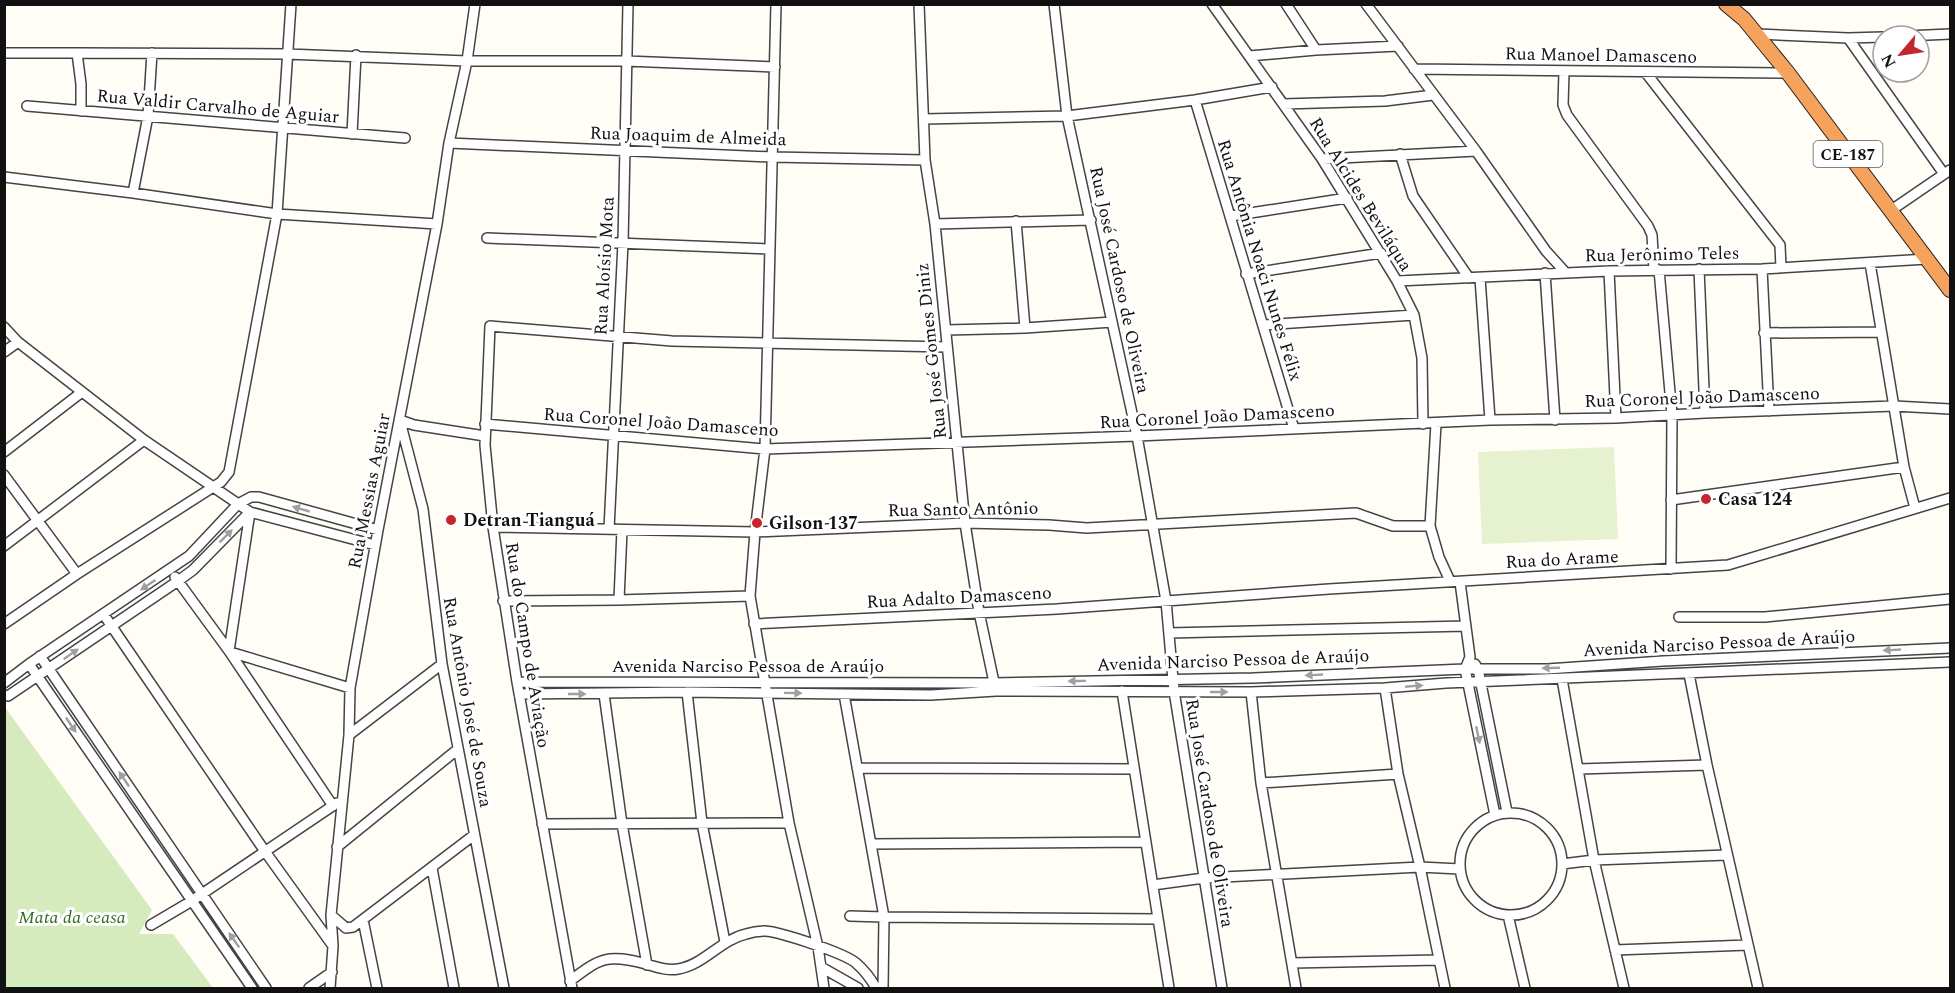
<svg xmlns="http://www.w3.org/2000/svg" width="1955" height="993" font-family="Spectral,serif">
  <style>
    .green { fill: #d5ebbd }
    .pitch { fill: #e6f2cf }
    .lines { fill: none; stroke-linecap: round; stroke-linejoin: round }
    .minor-casing { stroke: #444; stroke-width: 12 }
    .highway-casing { stroke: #222; stroke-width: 16 }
    .minor { stroke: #fff; stroke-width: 9 }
    .highway { stroke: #f5a25d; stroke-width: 14 }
    .oneway { fill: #a0a0a0 }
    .poi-dot { fill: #c4262e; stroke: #fff; stroke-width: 2 }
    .labels { text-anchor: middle; stroke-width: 6; stroke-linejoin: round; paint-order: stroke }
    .shield { fill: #fff; stroke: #585858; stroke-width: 1.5 }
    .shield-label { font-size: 16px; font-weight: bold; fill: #111 }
    .street-label { font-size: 18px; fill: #111; stroke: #fff }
    .poi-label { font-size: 18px; font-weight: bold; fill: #111; stroke: #fff; text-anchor: start }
    .park-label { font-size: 18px; font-style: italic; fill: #2f6b1f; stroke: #fff }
  </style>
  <rect width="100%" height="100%" fill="#fffdf5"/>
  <path class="green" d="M4,706L152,910L139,934H173L213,988H5Z"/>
  <path class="pitch" d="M1614,447L1618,539L1482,544L1478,452Z"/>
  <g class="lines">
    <g class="minor-casing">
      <path id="minor" d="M776,4L765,449L755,532L750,596L789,823L818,947L824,988
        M919,4L925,160L935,224L965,523L979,612L995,687
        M1054,4L1067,116L1137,436L1166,601L1174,691L1222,988
        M1212,4L1322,159L1397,281L1414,315L1422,358L1423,424
        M1286,4L1316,50
        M1366,4L1476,151L1546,251L1565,272
        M1757,34L1848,38L1883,37
        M1906,36L1950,34
        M1848,38L1944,174
        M4,53H77L81,84V111
        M77,53L287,54L467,61H626L775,67
        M1249,56L1316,50L1398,46
        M1414,69L1788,73
        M1564,72L1563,105L1567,115L1648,226L1652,235L1654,270
        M1646,73L1780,245L1781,268
        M1195,100L1294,429
        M1283,104L1385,101L1433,95
        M27,106L405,138
        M924,119L1067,116L1195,100L1272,87
        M352,134L356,55
        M449,143L772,157L925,160
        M1400,154L1413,196L1469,278
        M1322,159L1476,151
        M4,177L133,193L277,214L437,224
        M133,193L148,116L152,53
        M1890,211L1950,170
        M1231,216L1347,198
        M1016,221L1025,328
        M935,224L1091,220
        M487,238L769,249
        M1870,263L1904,467L1915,508
        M1699,269L1705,413
        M1762,269L1769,411
        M1659,270L1672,415L1671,569
        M1609,271L1616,418
        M1545,273L1555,420
        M1246,274L1381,253
        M1480,278L1490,420
        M1397,281L1609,271L1762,269L1927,259
        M1263,325L1414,315
        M4,327L18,342L144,440L250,512L375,545
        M946,330L1025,328L1112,322
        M1764,333L1881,332
        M4,352L18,342
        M400,420L414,425L485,436
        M485,424L765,449L1137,436L1490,420L1616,418L1705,413L1894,406L1950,409
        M1436,424L1430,526L1439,557L1450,581
        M401,425L423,509L442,664L504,988
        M4,452L82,392
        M4,475L77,574
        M1671,500L1904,467
        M493,527L755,532L965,523L1049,525L1087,528L1356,513L1393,526H1430
        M609,529L623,243L628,4
        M4,546L144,440
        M175,577L229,651L333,806
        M1460,582L1470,657L1465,669L1495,815
        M619,600L622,530
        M503,601L619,600L750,596
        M104,615L264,850L333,946
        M1679,617H1765L1950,599
        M4,624L77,574L221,482L229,472L277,214L291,4
        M754,624L1057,609L1329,589L1728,565L1950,498
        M1169,633L1466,626
        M229,651L250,512
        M230,652L350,688
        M40,656L266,988
        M29,664L252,988
        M1475,664L1478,669L1507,812
        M1689,674L1707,765L1758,988
        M1562,679L1594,860L1624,988
        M517,682L994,683L1253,678L1465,669H1547L1663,661L1950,648
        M4,683L29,664L189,556L238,504L251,497H259L378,530
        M1385,688L1398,774L1420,867L1445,988
        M1122,691L1169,988
        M687,692L702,823L725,942
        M1251,692L1261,783L1296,988
        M519,694L687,692L931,695L996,691L1251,692L1385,688L1446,683L1950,662
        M604,694L622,824L647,965
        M844,694L884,917L883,988
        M4,695L8,696L178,581L193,570L250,512
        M349,735L442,664
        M857,768L1134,769
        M1579,769L1707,765
        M1261,783L1398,774
        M1460 864a51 51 0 1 1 102 0a51 51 0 1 1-102 0Z
        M542,824L789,823
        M871,844L1146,842
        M337,847L458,749
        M1562,864L1594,860L1727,855
        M432,868L454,988
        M1153,885L1204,878L1420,867L1460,869
        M331,915L346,928L353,927L474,835
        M1508,915L1525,988
        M850,916L884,917L1158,919
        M363,920L377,988
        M151,925L190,902L337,803
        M1615,950L1748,945
        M1292,963L1438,960
        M821,967L858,988
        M570,981C601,957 608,954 646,964C656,967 667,971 678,969C704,965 720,940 746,934C752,932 759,931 765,931C781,932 844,953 856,963C864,970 871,979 876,988
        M309,988L332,972
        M330,988L333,946L331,915L349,735L350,688L378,530L437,224L449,143L467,61L475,4
        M572,988L517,682L493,527L485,445L490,326L672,341L947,347"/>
    </g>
    <g class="highway-casing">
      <path id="highway" d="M1726,4L1744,19L1788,73L1950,290"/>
    </g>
    <use href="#minor" class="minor"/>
    <use href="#highway" class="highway"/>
  </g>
  <defs><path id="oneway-solid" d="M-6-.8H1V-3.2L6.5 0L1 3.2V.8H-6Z" transform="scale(1.5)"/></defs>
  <g class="oneway">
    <use href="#oneway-solid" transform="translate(301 509) rotate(-164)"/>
    <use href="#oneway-solid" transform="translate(226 536) rotate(-45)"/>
    <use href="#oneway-solid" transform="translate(148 585) rotate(146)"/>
    <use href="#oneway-solid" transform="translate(1892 650) rotate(177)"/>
    <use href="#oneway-solid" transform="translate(71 654) rotate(-35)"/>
    <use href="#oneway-solid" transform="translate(1551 668) rotate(178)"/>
    <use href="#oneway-solid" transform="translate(1314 675) rotate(177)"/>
    <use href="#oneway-solid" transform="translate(1077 681) rotate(179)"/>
    <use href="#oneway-solid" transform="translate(1414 686) rotate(-5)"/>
    <use href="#oneway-solid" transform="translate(1219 692)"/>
    <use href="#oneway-solid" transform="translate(793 693) rotate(1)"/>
    <use href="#oneway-solid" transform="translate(577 694)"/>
    <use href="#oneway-solid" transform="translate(71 725) rotate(56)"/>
    <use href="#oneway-solid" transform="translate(1478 735) rotate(78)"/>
    <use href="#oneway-solid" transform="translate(124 779) rotate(-124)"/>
    <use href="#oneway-solid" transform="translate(234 940) rotate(-125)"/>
  </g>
  <g class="poi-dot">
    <circle cx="1706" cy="499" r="6"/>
    <circle cx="451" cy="520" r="6"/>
    <circle cx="757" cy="523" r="6"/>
  </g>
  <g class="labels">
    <rect class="shield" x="1813.5" y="141" width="69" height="26" rx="4.5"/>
    <g class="shield-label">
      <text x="1848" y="160">CE-187</text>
    </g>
    <g class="street-label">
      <text transform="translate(1601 55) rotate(1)" y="6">Rua Manoel Damasceno</text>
      <text transform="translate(218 106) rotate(5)" y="6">Rua Valdir Carvalho de Aguiar</text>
      <text transform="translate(688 136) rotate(2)" y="6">Rua Joaquim de Almeida</text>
      <text transform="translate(1361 194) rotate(58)" y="6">Rua Alcides Beviláqua</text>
      <text transform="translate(1662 254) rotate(-1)" y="6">Rua Jerônimo Teles</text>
      <text transform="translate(1260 260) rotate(73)" y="6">Rua Antônia Noaci Nunes Félix</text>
      <text transform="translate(604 266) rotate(-87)" y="6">Rua Aloísio Mota</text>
      <text transform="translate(1120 280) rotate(78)" y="6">Rua José Cardoso de Oliveira</text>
      <text transform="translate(931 351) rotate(-96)" y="6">Rua José Gomes Diniz</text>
      <text transform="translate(1702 397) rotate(-2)" y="6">Rua Coronel João Damasceno</text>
      <text transform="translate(1217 416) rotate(-3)" y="6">Rua Coronel João Damasceno</text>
      <text transform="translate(661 422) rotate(4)" y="6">Rua Coronel João Damasceno</text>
      <text transform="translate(369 491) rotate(-79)" y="6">Rua Messias Aguiar</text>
      <text transform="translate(963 509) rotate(-1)" y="6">Rua Santo Antônio</text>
      <text transform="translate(1562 559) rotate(-3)" y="6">Rua do Arame</text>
      <text transform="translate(959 597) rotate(-3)" y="6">Rua Adalto Damasceno</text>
      <text transform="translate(1719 643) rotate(-3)" y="6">Avenida Narciso Pessoa de Araújo</text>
      <text transform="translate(528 645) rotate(81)" y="6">Rua do Campo de Aviação</text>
      <text transform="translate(1233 660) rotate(-2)" y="6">Avenida Narciso Pessoa de Araújo</text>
      <text x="748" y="672">Avenida Narciso Pessoa de Araújo</text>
      <text transform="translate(468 702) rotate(80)" y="6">Rua Antônio José de Souza</text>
      <text transform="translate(1210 813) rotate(81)" y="6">Rua José Cardoso de Oliveira</text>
    </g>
    <g class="poi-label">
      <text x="1718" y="505">Casa 124</text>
      <text x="463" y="526">Detran Tianguá</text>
      <text x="769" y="529">Gilson 137</text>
    </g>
    <g class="park-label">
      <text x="72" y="923">Mata da ceasa</text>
    </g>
  </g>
  <rect width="1955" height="993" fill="none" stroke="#111111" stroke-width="12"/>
  <g transform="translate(1901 54) rotate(241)"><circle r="28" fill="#ffffff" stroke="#a0a0a0" stroke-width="1.5"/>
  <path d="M0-4.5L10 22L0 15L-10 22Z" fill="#c4262e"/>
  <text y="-9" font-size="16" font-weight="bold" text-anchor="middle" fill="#111111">N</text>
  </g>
</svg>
